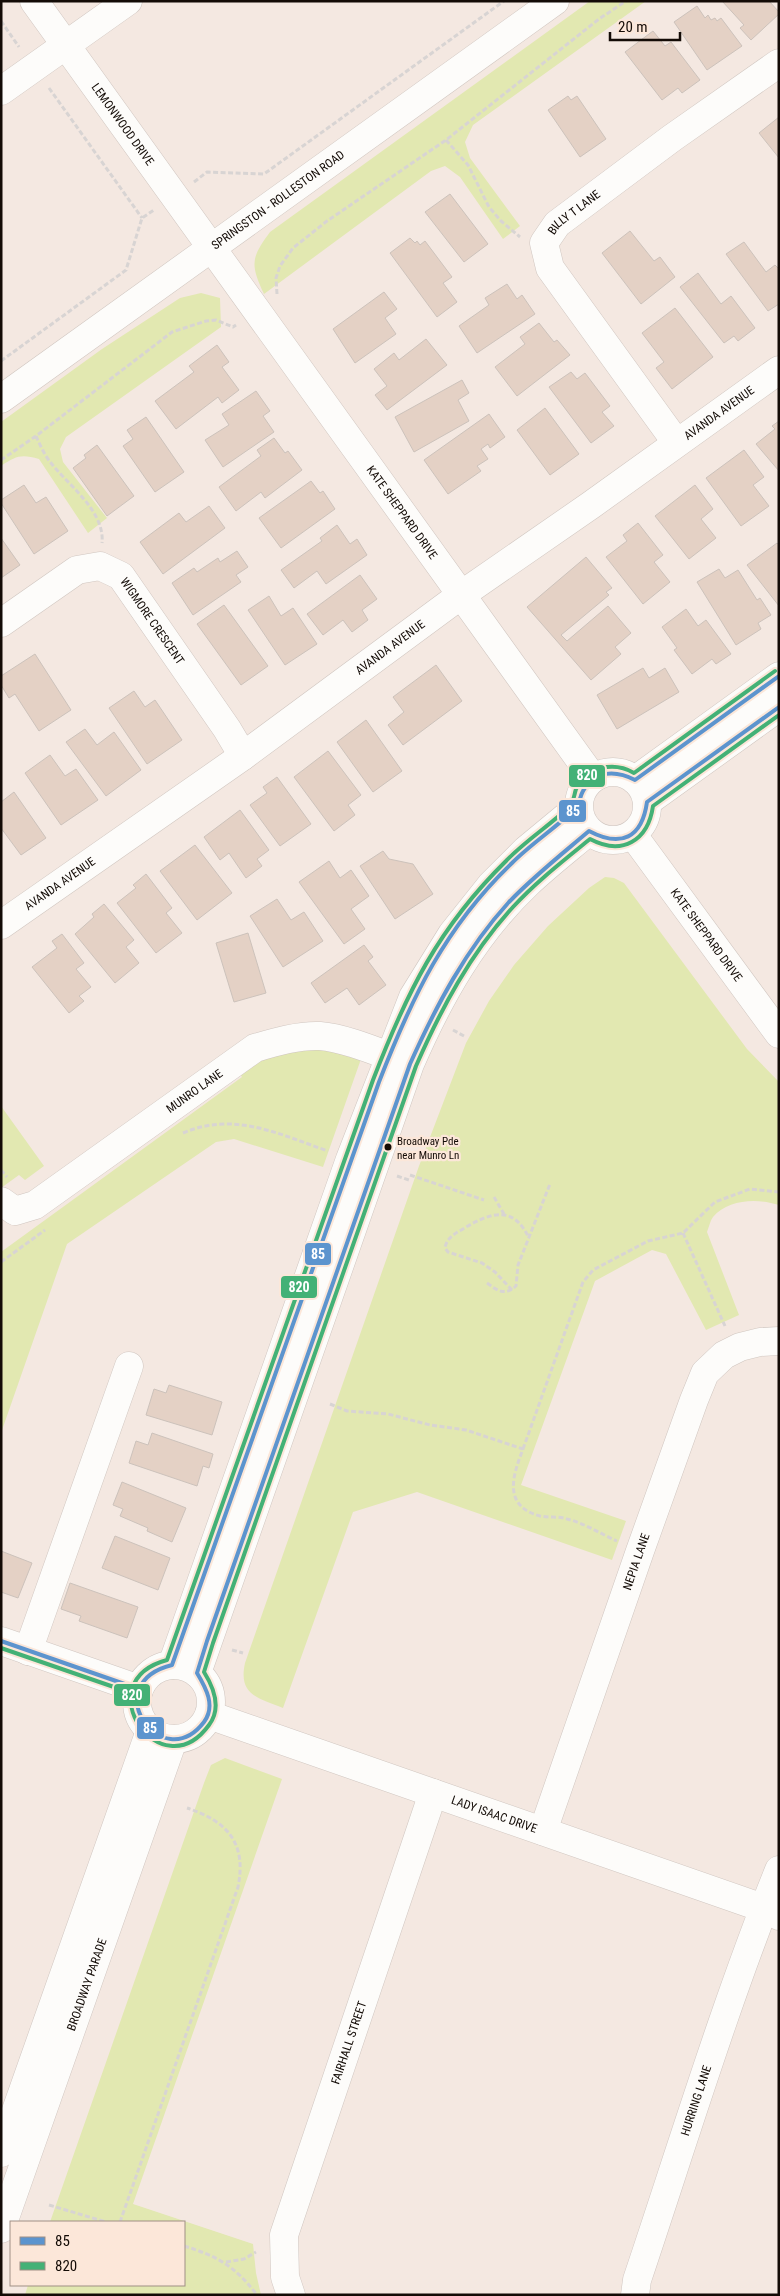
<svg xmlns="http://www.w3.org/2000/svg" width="780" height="2296" font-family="'Roboto Condensed',sans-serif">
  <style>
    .green { fill: #e2e8b1 }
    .building { fill: #e4d1c5; stroke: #ccc2bb }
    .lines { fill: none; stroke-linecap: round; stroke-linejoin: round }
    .minor-casing { stroke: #d0c6c0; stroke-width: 29 }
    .major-casing { stroke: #d0c6c0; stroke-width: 29 }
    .path { stroke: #d8d4d3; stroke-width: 3; stroke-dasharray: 5 2.5; stroke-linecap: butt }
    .minor { stroke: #fdfcfa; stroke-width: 28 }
    .major { stroke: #fdfcfa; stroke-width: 28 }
    .bus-1-casing { stroke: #fce7d9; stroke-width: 8 }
    .bus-2-casing { stroke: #fce7d9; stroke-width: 8 }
    .bus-1 { stroke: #5c94ce; stroke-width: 4 }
    .bus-2 { stroke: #43b176; stroke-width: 4 }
    .bus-dot { fill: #130b06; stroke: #fce7d9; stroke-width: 2 }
    .labels { text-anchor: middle; stroke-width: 4.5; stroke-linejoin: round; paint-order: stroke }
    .bus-label { font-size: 11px; fill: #130b06; stroke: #fce7d9; text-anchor: start }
    .street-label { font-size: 12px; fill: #130b06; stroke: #fce7d9 }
    .line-badge { stroke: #fce7d9; stroke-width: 2 }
    .badge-label { font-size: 14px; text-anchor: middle; font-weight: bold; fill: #fff }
  </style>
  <rect width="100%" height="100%" fill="#f4e8e1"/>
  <path class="green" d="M590,1H646L473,125L465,142L470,158L520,226L503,239L460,177L445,166L431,171L264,294C250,264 251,258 270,232Z
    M201,293L220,298L221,327L66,437L60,449L63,462L107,518L88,533L39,459C21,454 16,456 1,466V422L102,349L180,298Z
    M605,877L614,878L624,883L747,1049L779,1082V1205C758,1198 728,1199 713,1217C710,1221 709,1227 707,1232L739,1315L706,1330L666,1254L652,1250L595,1281L521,1485L626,1521L612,1560L417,1492L353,1512L283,1708C258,1698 238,1695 245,1663L419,1166L466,1043L489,1001L514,965L548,926L589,888Z
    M324,1046L361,1059L323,1167L234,1139L216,1142L67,1244L1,1433V1252L242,1077L238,1071L260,1054Z
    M1,1106L44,1166L25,1180L19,1175L1,1188Z
    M225,1758L282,1779L133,2204L253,2244L256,2273L261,2295H25L28,2285H184V2222H50L204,1783L211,1765Z"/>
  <path class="building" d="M722,1H769L779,12V14L751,40L740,28L744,25Z
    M697,6L705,18L708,15L711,20L715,18L717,21L721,18L742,46L707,70L674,22Z
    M653,31L665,46L671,42L700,80L682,93L678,88L662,100L625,52Z
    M568,96L571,100L577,96L606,139L580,157L548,110Z
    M779,117V158L759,133Z
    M450,194L488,244L464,262L425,212Z
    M630,231L654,261L660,257L675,277L641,304L602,253Z
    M410,238L415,243L417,241L420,245L425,241L452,277L443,283L457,302L437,317L390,253Z
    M744,242L766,272L775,265L779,269V304L768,311L726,254Z
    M698,273L721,304L731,296L755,328L738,341L734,336L724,343L680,287Z
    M507,284L517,299L522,295L535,314L477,353L459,326L489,305L485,298Z
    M384,292L397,309L385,318L396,334L355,363L333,329Z
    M675,308L713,357L672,389L656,368L664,362L642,333Z
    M539,323L554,342L557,340L570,355L517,396L495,367L525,344L520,337Z
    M426,339L447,365L387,410L375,395L387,386L374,369L394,353L399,360Z
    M217,345L229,362L222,367L239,390L222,403L218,397L176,429L155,401L194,372L189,366Z
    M571,372L577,379L585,373L610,406L602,412L614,426L591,443L549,387Z
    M462,380L469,393L458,400L469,421L414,452L395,417Z
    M256,391L270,411L263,416L274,432L223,467L205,440L229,425L222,414Z
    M545,408L579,454L550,475L517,430Z
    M489,414L505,437L490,448L488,444L481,449L488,459L477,466L481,471L448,494L424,460Z
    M146,417L184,472L155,492L123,446L133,439L127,430Z
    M779,421V471L756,444L775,429L772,426Z
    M274,438L285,453L288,451L302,470L265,498L261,492L236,511L219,487L261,456L257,450Z
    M97,445L134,496L107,516L73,468L86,458L84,455Z
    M744,450L764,477L753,485L769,506L741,526L706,478Z
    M311,481L320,493L323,491L335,509L281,548L259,518Z
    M24,485L36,503L46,497L68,531L34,554L1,503V500Z
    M695,485L713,509L701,519L716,538L689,559L655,516Z
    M209,506L225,528L163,574L140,542L179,513L186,522Z
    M638,523L663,555L654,562L670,582L643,604L606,557L627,541L623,535Z
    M337,525L350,544L357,539L367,555L326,584L317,571L294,588L281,570L322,541L320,538Z
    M1,538L20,565L1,578Z
    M777,543L779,545V606L747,565Z
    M237,551L248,567L236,575L241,582L193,615L172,583L194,568L197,572L218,558L220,562Z
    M586,557L612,588L606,592L609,595L561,635L567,641L608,606L631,633L615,647L621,654L591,680L527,607Z
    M719,569L725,578L738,570L757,600L760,598L771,615L758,623L761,629L736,645L697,582Z
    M360,575L377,599L362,610L368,620L352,632L343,620L323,635L307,614Z
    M269,596L281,616L293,608L317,644L285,665L248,610Z
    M224,605L268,666L241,685L197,624Z
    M686,609L698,626L706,620L731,654L716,664L712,659L692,674L674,650L677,648L662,627Z
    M35,654L71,710L39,731L15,694L9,698L1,685V676Z
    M436,665L462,701L403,745L388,725L404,712L393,697Z
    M643,668L649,678L665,668L679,692L617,729L597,695Z
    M134,691L145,707L155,700L182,740L147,764L109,708Z
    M366,720L402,771L373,792L337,742Z
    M85,729L97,745L114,732L141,770L106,796L66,742Z
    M328,751L361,795L348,805L355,815L334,831L294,777Z
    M50,755L65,776L76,769L98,800L61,825L25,773Z
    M277,777L311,824L280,846L250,805L267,793L263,787Z
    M14,792L46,838L21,855L1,828V802Z
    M240,810L269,850L257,859L262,866L246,878L229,853L220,860L204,837Z
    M195,845L232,893L197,920L160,871Z
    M383,851L389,859L413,864L433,894L395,919L360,866Z
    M329,861L340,878L351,870L369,896L351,909L365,929L344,944L299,882Z
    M146,874L172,908L166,913L182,933L156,953L117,903L136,888L133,885Z
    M277,899L291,920L304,912L323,941L283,967L250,916Z
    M104,904L134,940L126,947L139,963L115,983L75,934L94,917L92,914Z
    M248,933L266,993L234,1002L216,943Z
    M62,934L84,963L76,969L91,987L79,996L84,1001L69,1013L32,967L57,948L52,941Z
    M364,945L373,957L368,961L386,985L359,1005L347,988L325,1003L311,983Z
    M169,1385L222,1402L212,1435L146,1415L154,1389L166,1393Z
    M152,1433L213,1454L209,1468L203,1466L197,1486L129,1463L136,1441L148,1445Z
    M122,1482L186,1508L172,1542L147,1531L148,1528L120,1516L123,1509L113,1505Z
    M115,1536L170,1558L158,1590L102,1568Z
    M1,1551L32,1563L18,1598L1,1592Z
    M70,1583L138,1607L127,1638L79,1621L81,1616L61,1609Z"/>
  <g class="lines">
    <g class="minor-casing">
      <g id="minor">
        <path id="s1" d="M34,1L593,778"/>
        <path d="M1,91L128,1"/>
        <path id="s2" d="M676,442L550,268L544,243L557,224L672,138L779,63"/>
        <path id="s3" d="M1,623L77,570L100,566L121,576L227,729L243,756"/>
        <circle cx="613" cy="806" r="34"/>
        <path d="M635,780L779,676"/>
        <path d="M647,802L779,707"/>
        <path id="s4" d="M633,835L779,1034"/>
        <path id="s5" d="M1,925L243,756L461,595L591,505L779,370"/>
        <path id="s6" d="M1,1201L15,1211L35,1205L255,1048C275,1042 299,1035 320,1036C346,1038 380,1053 405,1062"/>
        <path d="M1,1641L139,1689"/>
        <path d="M28,1651L129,1366"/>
        <path d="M172,1665L350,1159L413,997L452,934L491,885L526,850L578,807"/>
        <circle cx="174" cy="1702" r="37"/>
        <path d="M197,1673L410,1064C439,997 474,934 528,883C547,865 569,848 589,831"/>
        <path id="s7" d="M209,1715L763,1908L779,1916"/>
        <path id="s8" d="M543,1831L640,1551L694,1400L705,1373L724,1355L740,1347L760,1342L779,1341"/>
        <path d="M1,2153L150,1731"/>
        <path id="s9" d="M1,2229L173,1740"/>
        <path id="s10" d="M291,2295L285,2277L284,2235L433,1793"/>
        <path id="s11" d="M635,2295L637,2280C683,2143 725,2004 779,1870"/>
      </g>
    </g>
    <g class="major-casing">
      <g id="major">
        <path id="s12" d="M1,399L555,1"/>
      </g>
    </g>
    <path class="path" d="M1,21L19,47
      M49,88L142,218
      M446,140L468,165L489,207L501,221L520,237
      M194,182L207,172L264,174L504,1
      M277,294L276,278L280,266L293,248L327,221L446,140L599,19L626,1
      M1,361L126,270L142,218L154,210
      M36,436C40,445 45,456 51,463C69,486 105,511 102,543
      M1,460L36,436L172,332L206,321L216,320L233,327L236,325
      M453,1030L464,1036
      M183,1133C235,1111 278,1134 328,1151
      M1,1170L7,1177
      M410,1175L484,1200
      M397,1176L409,1180
      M494,1197L504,1214
      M683,1233L725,1326
      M1,1262L45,1230
      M487,1283C498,1291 505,1296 516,1286L518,1265L550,1184
      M512,1290L495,1272L482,1263L448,1252L445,1248C447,1236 457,1233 466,1227C491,1213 512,1205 528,1236
      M330,1404L347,1411L388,1414L430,1425L466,1430L523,1449C513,1475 502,1506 540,1516C549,1518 559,1516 567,1519C584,1523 601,1534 617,1541
      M523,1449L583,1282L593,1270L648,1241L683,1233L715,1202L750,1189L779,1192
      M232,1650L243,1653
      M49,2205L106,2222
      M120,2222L238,1887C247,1843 227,1821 187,1808
      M184,2246C217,2256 235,2266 257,2295
      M226,2262L244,2259L256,2252"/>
    <use href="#minor" class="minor"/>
    <use href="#major" class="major"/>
    <g class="bus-1-casing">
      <path id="bus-1" d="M779,676L635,780C616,770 594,770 583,791C579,798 580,806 573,811C554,829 531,844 512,863C445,927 412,997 379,1082L172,1665C96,1684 162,1777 204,1722C216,1706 206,1688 197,1673L207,1641L410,1064C436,1006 466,949 509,902C534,876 562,854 589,831C621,848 642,838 647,802L779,707
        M1,1641L139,1689"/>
    </g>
    <g class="bus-2-casing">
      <path id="bus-2" d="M775,671L634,773C613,761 587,767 576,789C574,795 574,802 569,807C549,826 525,841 506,861C438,928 407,992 373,1080L167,1660C85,1682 161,1791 209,1725C222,1708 214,1688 204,1672L213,1643L416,1066C441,1009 470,954 513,907C536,882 563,861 590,839C622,856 648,841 653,806L779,715
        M1,1648L137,1695"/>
    </g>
    <use href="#bus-1" class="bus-1"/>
    <use href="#bus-2" class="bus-2"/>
  </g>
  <circle class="bus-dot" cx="388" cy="1147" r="4.5"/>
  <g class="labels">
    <g class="bus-label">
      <text x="397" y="1145">Broadway Pde<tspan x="397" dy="14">near Munro Ln</tspan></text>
    </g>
    <g class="street-label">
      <text dy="4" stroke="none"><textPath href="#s1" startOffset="152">LEMONWOOD DRIVE</textPath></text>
      <text dy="4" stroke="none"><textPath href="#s12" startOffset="341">SPRINGSTON - ROLLESTON ROAD</textPath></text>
      <text dy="4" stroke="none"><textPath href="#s2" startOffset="284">BILLY T LANE</textPath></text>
      <text dy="4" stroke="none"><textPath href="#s5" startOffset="882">AVANDA AVENUE</textPath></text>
      <text dy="4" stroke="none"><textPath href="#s1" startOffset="630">KATE SHEPPARD DRIVE</textPath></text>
      <text dy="4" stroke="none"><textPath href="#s3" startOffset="194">WIGMORE CRESCENT</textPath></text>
      <text dy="4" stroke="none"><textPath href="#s5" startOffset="478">AVANDA AVENUE</textPath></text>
      <text dy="4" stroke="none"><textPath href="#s5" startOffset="72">AVANDA AVENUE</textPath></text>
      <text dy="4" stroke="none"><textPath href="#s4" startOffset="124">KATE SHEPPARD DRIVE</textPath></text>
      <text dy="4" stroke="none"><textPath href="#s6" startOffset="234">MUNRO LANE</textPath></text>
      <text dy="4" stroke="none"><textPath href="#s8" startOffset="285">NEPIA LANE</textPath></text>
      <text dy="4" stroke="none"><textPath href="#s7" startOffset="302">LADY ISAAC DRIVE</textPath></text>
      <text dy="4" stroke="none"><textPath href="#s9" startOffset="259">BROADWAY PARADE</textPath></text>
      <text dy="4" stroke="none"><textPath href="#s10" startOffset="264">FAIRHALL STREET</textPath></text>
      <text dy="4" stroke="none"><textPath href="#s11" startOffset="204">HURRING LANE</textPath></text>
    </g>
  </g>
  <g class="line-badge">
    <rect x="568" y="764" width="38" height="24" rx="5" fill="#43b176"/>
    <rect x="558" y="799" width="29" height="24" rx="5" fill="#5c94ce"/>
    <rect x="304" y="1242" width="28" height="24" rx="5" fill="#5c94ce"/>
    <rect x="280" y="1275" width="38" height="24" rx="5" fill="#43b176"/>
    <rect x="113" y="1683" width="38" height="24" rx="5" fill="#43b176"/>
    <rect x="136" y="1716" width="29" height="24" rx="5" fill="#5c94ce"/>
  </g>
  <g class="badge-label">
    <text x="587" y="780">820</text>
    <text x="573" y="816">85</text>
    <text x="318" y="1259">85</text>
    <text x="299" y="1292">820</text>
    <text x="132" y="1700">820</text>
    <text x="150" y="1733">85</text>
  </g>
  <rect width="780" height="2296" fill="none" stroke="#130b06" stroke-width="5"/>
  <rect x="10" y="2221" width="175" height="65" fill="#fce7d9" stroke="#9f8f85"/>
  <rect x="20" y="2237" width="25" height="8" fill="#5c94ce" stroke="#9f8f85"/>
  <text x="55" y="2246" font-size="15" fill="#130b06">85</text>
  <rect x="20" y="2262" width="25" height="8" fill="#43b176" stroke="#9f8f85"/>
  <text x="55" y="2271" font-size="15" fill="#130b06">820</text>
  <path d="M610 32v8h70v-8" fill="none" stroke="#130b06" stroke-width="2.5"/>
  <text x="618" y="32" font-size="15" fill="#130b06" stroke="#fce7d9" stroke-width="4" paint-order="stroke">20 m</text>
</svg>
